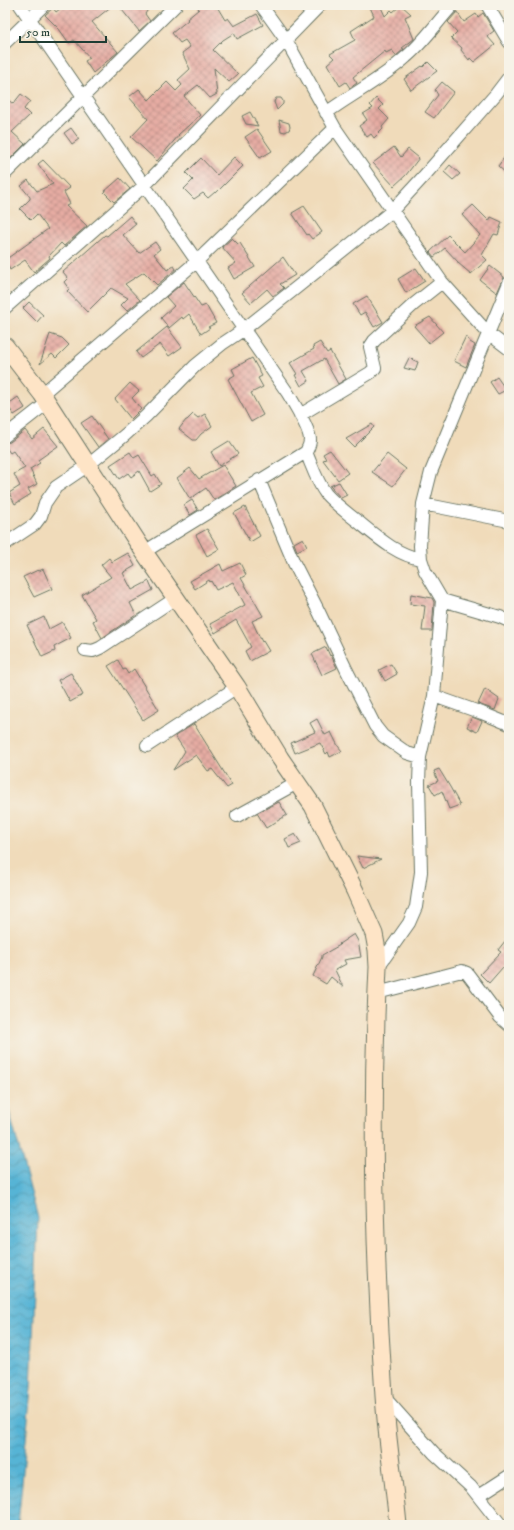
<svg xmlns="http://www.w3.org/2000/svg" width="514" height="1530" font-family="'IM FELL DW Pica',serif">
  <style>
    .water { fill: url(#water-waves); stroke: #3a7884 }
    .building { fill: url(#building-cross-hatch) }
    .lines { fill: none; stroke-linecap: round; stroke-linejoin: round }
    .street-casing { stroke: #687463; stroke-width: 14 }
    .secondary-casing { stroke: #687463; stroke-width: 19 }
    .street { stroke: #fff; stroke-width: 12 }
    .secondary { stroke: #fee4c6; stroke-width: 17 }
  </style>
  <defs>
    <pattern id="water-waves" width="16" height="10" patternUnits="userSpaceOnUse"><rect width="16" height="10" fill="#56b4d5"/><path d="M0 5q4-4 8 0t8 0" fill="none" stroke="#4794ae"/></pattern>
    <pattern id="building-cross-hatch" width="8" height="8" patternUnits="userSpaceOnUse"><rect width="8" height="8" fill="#e6aca3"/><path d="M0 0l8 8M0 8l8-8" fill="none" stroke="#ba8d86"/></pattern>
  </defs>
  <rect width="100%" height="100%" fill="#f7f3e8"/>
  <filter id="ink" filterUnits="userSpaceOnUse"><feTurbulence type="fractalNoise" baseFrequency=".025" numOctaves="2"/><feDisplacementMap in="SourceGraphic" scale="8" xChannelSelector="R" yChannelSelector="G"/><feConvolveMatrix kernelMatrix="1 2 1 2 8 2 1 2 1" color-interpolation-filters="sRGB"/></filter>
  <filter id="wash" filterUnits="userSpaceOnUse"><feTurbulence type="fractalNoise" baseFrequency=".012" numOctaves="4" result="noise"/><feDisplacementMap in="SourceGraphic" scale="16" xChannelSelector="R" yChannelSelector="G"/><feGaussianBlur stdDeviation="0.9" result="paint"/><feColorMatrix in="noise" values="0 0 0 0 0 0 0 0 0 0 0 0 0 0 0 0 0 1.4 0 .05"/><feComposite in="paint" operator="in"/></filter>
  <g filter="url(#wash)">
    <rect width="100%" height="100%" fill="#f0dbba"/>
    <path class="water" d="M5,1096L38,1218L31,1388L18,1525H5Z"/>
    <g id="blocks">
      <path class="building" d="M65,5H113L92,22L118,52L93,73L85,61L90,58L74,40L69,43L59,29L45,15L53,8L56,12Z
        M118,5H151L145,14L150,21L139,31Z
        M196,5H216L225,20L228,18L234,26L257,14L263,25L237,39L234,33L223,40L213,50L238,74L229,82L214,68L217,94L210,98L198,85L184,96L200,115L178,135H179L157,161L131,137L148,119L129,97L139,89L149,100L167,82L176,91L182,85L178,80L190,69L182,53L190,47L185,40L180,43L172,33L188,20L187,19L199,9Z
        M369,5H380L385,16L391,10L393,12L401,5L411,14L405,17L414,39L402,48L404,49L396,56L392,50L386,53L385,51L353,77L357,83L350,88L346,82L340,86L327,64L334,58L330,54L355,40L351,31L374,16Z
        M457,12L464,22L476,14L478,17L483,13L494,31L487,36L495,45L474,62L470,58L469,60L461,50L462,48L451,38L457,32L448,22Z
        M428,62L437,71L411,90L404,79L422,66L423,67Z
        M442,82L454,92L434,118L425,112L438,95L435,90Z
        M21,94L30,101L24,109L30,115L12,132L25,144L10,159L5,154V97L13,104Z
        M276,98H281L283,101V104L277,110L274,102Z
        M376,98L383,105L379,109L389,119L382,127L383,129L374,138L371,134L367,137L359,126L367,120L363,114L373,108L370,105Z
        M250,112L258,126L246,124L242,116Z
        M279,120L289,123L290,127L289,130L285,132L281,131Z
        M71,128L79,139L72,144L64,133Z
        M257,129L272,151L260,158L245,137Z
        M394,147L401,157L408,149L419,158L406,175L394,186L373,163Z
        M509,151V176L498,166Z
        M234,157L243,166L216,193L215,192L208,198L203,193L194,199L184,189L193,180L186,173L201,158L217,175Z
        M43,160L70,188L64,192L70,204L66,206L87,226L64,246L61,243L49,256L50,258L34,272L25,260L10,270L5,260L48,229L37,214L31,220L20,209L30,199V197L21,186L28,180L37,191L53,184L38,164Z
        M450,165L460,174L453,180L444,172Z
        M120,178L130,189L114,202L104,192Z
        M473,205L489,221L491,217L502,222L498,235L494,234L482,255L487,260L471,274L458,263V262L445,248L434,257L430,252L448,235L465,252L480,235L462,215Z
        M304,206L322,232L312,239L308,234L307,235L292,213Z
        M130,216L136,224L123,235L139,253L155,242L160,249L154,254L167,270L174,266L176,269L157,285L144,272L125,284L140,300L127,311L121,305L128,298L111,288L87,312L67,291L69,289L64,282L68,278L63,272L105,235L107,236Z
        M232,238L238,244L240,243L255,267L234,279L228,268L236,263L222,247Z
        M283,257L295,275L280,284L284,288L273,296L267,289L251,303L242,293Z
        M490,266L504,277L497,293L480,280Z
        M416,268L425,281L406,293L398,279Z
        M184,282L201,307L206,305L216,323L208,327L210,328L201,334L189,314L183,319L182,317L169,328L161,318L174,306L166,297Z
        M367,296L383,322L374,327L365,312L360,315L353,304Z
        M29,302L43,315L37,322L23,308Z
        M430,317L443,332L429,343L414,326Z
        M167,327L182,347L169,356L160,344L141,358L136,352Z
        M50,334L62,338L69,345L56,358L52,354L40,364Z
        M466,336L470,342L475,345L466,367L454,361Z
        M320,342L327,353L330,351L346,379L338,384L324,359L303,371L309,381L301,386L295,375L297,374L290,363L314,349L313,346Z
        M252,358L262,376L258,378L263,387L251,393L263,415L251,422L228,379L235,375L232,369Z
        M409,358L418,362L415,371L404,368Z
        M497,377L506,390L498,394L490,382Z
        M130,383L139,391L132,398L141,409L131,419L115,399Z
        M18,397L25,408L14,415L7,405Z
        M193,414L198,418L205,414L212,426L201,434L196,440H193L179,429L186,420H187Z
        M92,416L108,439L98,447L81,423Z
        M372,424L374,427L354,447L346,439Z
        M44,429L58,446L38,460L40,463L30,469L37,484L28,489L31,494L15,504L9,493L20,486L14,474L25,468L13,451L10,453L5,446V443L10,442L25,430L32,439Z
        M229,441L238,454L219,466L211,452Z
        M330,450L348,473L338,480L323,460L326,459L323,454Z
        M130,452L134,458L139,455L152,476L155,474L161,484L150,491L139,471L131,477L128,473L119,479L110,465Z
        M387,454L406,469L393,486L372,472Z
        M223,465L236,486L214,500L206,488L190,499L177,478L190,468L199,479Z
        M339,482L347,495L341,498L330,486Z
        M192,500L198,510L190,515L184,505Z
        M245,507L260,536L250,542L234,513Z
        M207,529L219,549L207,556L196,535Z
        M303,538L307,546L297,551L294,543Z
        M128,553L135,566L123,573L132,590L149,581L153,590L130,603L136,615L102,638L93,621L96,619L82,595L111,577L101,565L109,558L112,562Z
        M240,563L246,575L241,578L263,616L252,621L262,642L263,641L269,651L250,661L245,651L251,647L236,620L215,633L210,624L245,605L233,582L216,590L211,581L210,582L209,580L195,589L190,581L220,564L223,571Z
        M43,569L52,589L34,597L23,577L38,570L39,571Z
        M411,594L432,598L434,602L432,631H422L425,606L410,604Z
        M44,617L49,629L62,622L71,638L54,647L55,651L42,657L27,625Z
        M326,647L330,656L331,655L337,668L322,675L312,654Z
        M118,660L123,670L125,669L128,674L134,669L159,710L143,720L108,666Z
        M391,664L397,674L385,681L379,670Z
        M71,673L83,695L70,702L58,680Z
        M485,689L499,699L495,710L478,704Z
        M472,717L482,721L477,732L467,727Z
        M317,719L325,735L331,732L338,746L342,751L330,757L328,752L326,754L320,743L295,753L291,743L315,732L310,723Z
        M194,724L232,785L227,788L212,769L208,771L196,755L173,770L185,751L175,736Z
        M439,769L450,787L460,805L449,809L442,791L435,795L429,785L438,781L434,771Z
        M279,802L287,815L266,828L257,813Z
        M295,834L301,843L289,848L285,839Z
        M357,856L381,859L363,868Z
        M354,934L358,941L361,957L344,960L346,964L335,970L343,987L331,977L326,984L313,976L322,957V955L340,945L339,944Z
        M509,936V973L503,967L489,983L480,974L501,952L498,950Z"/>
    </g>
  </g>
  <g filter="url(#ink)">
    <use href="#blocks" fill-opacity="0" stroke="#687463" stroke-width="1"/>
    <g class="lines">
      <g class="street-casing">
        <path id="street" d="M20,5L287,392C293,402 310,429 310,440C310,445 308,448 306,452L144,552
          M261,5L286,40L335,128L442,282L488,333L509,349
          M487,5L509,42
          M5,43L44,5
          M326,113C352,94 382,79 406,57C424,42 437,22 453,5
          M5,174L176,5
          M5,308L145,185L320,5
          M42,394L196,262L335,128
          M300,415L370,373L375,368L370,347L374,341L413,305L442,282
          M5,436L47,403
          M306,452C312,466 317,482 326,494C335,504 346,512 356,520C375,535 396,555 421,559
          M259,480L294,563L319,612L347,671L375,726L383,736L407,753L420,757
          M423,504L509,521
          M5,544L35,524L41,516L45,503L56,487L87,466L125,435L146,416L195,366L222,344L243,330L296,288L392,211L424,176L496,94L509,77
          M442,600L500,617L509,621
          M85,650L93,651L100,648L176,598
          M434,696L482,713L509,724
          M147,746L237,687
          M237,816L297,783
          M378,967L409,923L416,907L421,872L419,782L420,757L434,696L442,600L425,571L421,559L420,546L423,504L431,472L509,283
          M377,993L462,971L467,973L500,1017L509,1025
          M384,1397L434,1453L471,1487L501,1525
          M478,1496L509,1476"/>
      </g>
      <g class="secondary-casing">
        <path id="secondary" d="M5,346L42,394L144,552L237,687L280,758L313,806L355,891L374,934L377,950L378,967C371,1110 374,1253 384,1396C387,1439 394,1482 398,1525"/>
      </g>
      <use href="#street" class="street"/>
      <use href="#secondary" class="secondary"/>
    </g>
  </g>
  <rect width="514" height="1530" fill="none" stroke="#f7f3e8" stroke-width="20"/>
  <path d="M20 36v6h86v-6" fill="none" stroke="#1f3d34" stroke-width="2"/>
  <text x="26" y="36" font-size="12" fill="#1f3d34" stroke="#f7f3e8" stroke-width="3" paint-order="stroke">50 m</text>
</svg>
